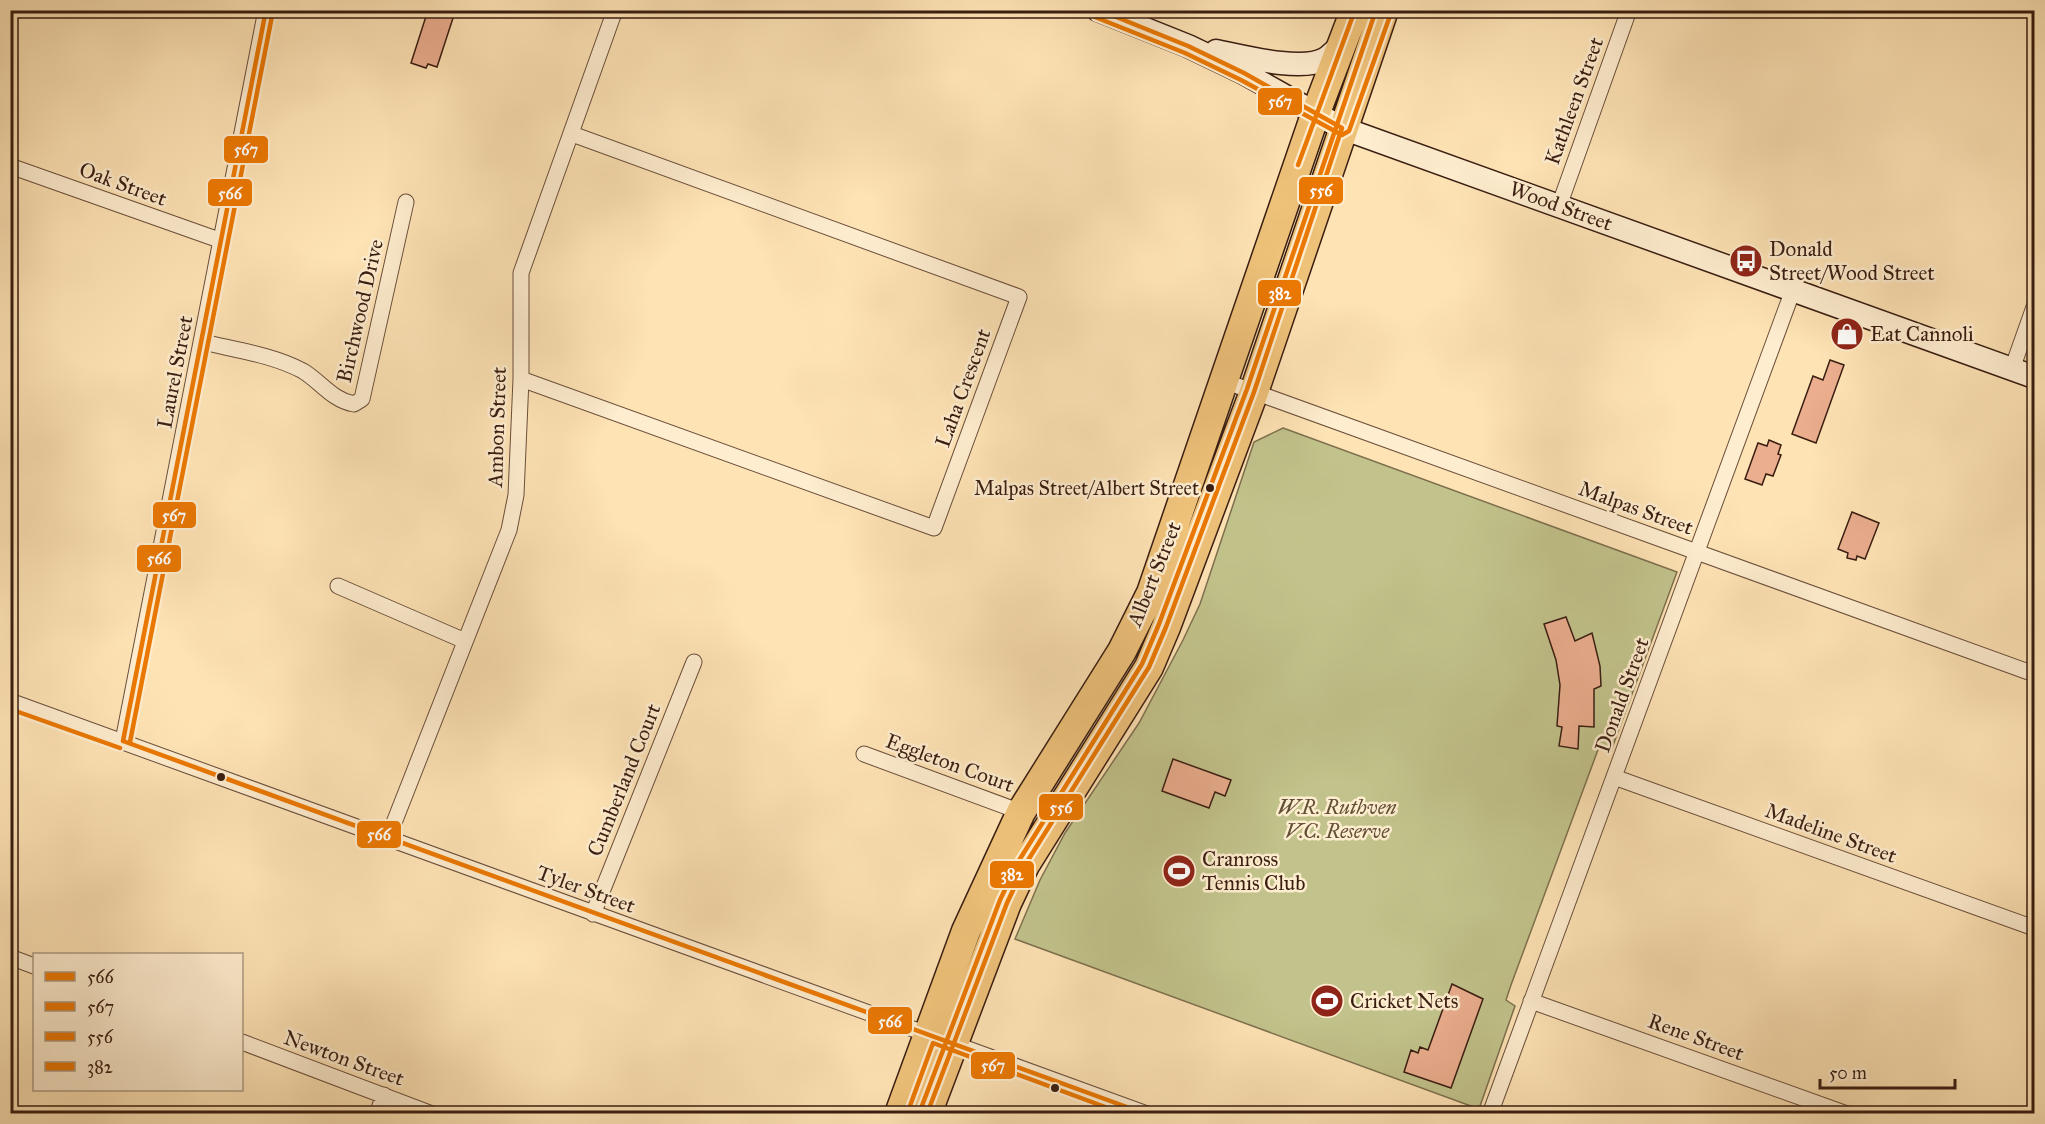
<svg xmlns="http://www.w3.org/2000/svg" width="2045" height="1124" font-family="'IM FELL Great Primer',serif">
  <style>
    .green { fill: #c2c38c; stroke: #7e704e; stroke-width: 1.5 }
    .building { fill: #ebae8f; stroke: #391d11; stroke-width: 1.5 }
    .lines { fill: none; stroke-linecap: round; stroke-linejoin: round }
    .street-casing { stroke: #6a4e3a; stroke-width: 17 }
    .secondary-casing { stroke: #391d11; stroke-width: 25 }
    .highway-casing { stroke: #391d11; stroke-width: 31 }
    .street { stroke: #feedcf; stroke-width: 15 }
    .secondary { stroke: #feedcf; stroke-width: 22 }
    .highway { stroke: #efc27a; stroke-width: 28 }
    .bus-1-casing { stroke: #feedcf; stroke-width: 9 }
    .bus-2-casing { stroke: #feedcf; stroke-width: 9 }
    .bus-3-casing { stroke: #feedcf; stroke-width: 9 }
    .bus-4-casing { stroke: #feedcf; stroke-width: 9 }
    .bus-1 { stroke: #eb7802; stroke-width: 4.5 }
    .bus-2 { stroke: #eb7802; stroke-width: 4.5 }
    .bus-3 { stroke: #eb7802; stroke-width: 4.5 }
    .bus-4 { stroke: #eb7802; stroke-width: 4.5 }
    .bus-dot { fill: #391d11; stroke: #feedcf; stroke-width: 2 }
    .labels { text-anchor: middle; stroke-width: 5; stroke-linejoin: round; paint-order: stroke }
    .bus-label { font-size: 20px; fill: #391d11; stroke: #feedcf; text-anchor: end }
    .street-label { font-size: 21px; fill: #391d11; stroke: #feedcf }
    .poi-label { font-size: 21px; fill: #391d11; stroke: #feedcf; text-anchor: start }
    .park-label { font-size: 21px; font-style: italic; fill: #624f36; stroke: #feedcf }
    .line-badge { stroke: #feedcf; stroke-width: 2 }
    .badge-label { font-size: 16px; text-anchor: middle; font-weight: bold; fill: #fff }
  </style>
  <rect width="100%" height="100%" fill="#fee3b5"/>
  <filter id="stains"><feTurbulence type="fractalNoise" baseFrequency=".00333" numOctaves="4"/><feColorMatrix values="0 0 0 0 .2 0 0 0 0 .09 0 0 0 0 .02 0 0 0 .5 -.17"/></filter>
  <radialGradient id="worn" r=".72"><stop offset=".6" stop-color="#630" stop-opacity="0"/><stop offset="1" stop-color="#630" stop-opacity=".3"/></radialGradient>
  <path class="green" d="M1283,428L1677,572L1611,751L1599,747L1511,985L1506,1000L1515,1006L1479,1109L1015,939L1040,880L1065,833L1139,723L1183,640L1200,604L1254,442Z"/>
  <path class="building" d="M428,10L455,12L437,67L428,64L426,68L411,63Z
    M1830,360L1844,365L1816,443L1792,434L1813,376L1823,380Z
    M1769,440L1781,445L1778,454L1781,455L1773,476L1766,474L1762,485L1745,479L1758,443L1767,446Z
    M1852,512L1879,523L1865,559L1857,556L1856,560L1847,558L1848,553L1838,549Z
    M1566,617L1575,641L1592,633L1600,666L1601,686L1594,689V727L1579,726L1578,749L1559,746L1562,727L1557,726L1560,685L1556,660L1544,624Z
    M1173,759L1231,780L1225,796L1215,792L1209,808L1162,791Z
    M1452,984L1483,999L1451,1088L1404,1072L1411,1050L1418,1053L1420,1047L1428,1050Z"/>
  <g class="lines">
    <g class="street-casing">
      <path id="street" d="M10,166L222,241
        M1559,206L1629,10
        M203,342C236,350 273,355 303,371C321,382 332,400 354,404L362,399L406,202
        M2012,369L2034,307
        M521,379L934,528L1019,297L572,134
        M1224,381L2034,674
        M338,586L465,641
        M10,701L1147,1114
        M123,741L266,10
        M864,754L1021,812
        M1614,777L2034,928
        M388,838L509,530L516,495L521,379V273L615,10
        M593,914L694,662
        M10,957L34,966
        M1531,1001L1847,1114
        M242,1042L432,1114
        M377,1114L384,1095
        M1490,1114L1793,290"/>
    </g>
    <g class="secondary-casing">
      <path id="secondary" d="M1098,10L1188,46L1244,73L1342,128L2034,377
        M1216,51C1242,56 1301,72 1325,59C1331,55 1338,48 1343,43"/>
    </g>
    <g class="highway-casing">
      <path id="highway" d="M899,1114L966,931L1021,812L1122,651L1151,593L1315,115L1355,10
        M927,1114L1007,903L1025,865L1149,667L1166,627L1254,392L1384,10"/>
    </g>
    <use href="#street" class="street"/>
    <use href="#secondary" class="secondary"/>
    <use href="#highway" class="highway"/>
    <g class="bus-1-casing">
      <path id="bus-1" d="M123,741L1146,1114
        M123,741L266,10"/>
    </g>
    <g class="bus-2-casing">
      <path id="bus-2" d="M1095,17L1185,53L1241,80L1342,135L1349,131L1391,13
        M10,709L120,748
        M130,742L273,11
        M907,1114L933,1043L1124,1114"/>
    </g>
    <g class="bus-3-casing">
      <path id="bus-3" d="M1298,165L1355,10
        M927,1114L1007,903L1025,865L1149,667L1166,627L1254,392L1342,128L1244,73L1188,46L1099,10"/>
    </g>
    <g class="bus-4-casing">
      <path id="bus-4" d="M920,1111L1000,900L1018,862L1142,664L1159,624L1247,389L1376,10"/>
    </g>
    <use href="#bus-1" class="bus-1"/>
    <use href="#bus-2" class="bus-2"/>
    <use href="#bus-3" class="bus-3"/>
    <use href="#bus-4" class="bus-4"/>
  </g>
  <defs>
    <g id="bus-disc" transform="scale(1.725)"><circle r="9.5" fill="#8f2418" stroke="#feedcf"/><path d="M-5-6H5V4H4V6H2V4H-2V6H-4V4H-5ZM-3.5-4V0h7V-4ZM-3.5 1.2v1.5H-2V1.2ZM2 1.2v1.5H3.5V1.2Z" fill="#fff"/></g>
    <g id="shop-disc" transform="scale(1.725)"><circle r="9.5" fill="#8f2418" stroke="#feedcf"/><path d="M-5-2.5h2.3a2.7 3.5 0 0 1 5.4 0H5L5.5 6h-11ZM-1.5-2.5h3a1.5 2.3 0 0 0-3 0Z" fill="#fff"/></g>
    <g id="stadium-disc" transform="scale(1.725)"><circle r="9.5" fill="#8f2418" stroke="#feedcf"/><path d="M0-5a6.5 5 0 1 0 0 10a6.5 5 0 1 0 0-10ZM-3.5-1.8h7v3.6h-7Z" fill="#fff"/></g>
  </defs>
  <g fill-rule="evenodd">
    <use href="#bus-disc" x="1746" y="261"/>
    <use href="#shop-disc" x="1847" y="334"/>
    <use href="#stadium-disc" x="1179" y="871"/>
    <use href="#stadium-disc" x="1327" y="1001"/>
  </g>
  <g class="bus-dot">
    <circle cx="1210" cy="488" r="5"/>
    <circle cx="221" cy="777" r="5"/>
    <circle cx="1055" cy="1088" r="5"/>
  </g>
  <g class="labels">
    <g class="bus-label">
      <text x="1199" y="495">Malpas Street/Albert Street</text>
    </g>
    <g class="street-label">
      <text transform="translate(1574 101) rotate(-70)" y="7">Kathleen Street</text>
      <text transform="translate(123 184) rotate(20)" y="7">Oak Street</text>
      <text transform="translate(1561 206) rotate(20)" y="7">Wood Street</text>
      <text transform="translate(360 311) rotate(-77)" y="7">Birchwood Drive</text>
      <text transform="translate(175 372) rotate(-79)" y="7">Laurel Street</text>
      <text transform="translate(963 388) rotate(-70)" y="7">Laha Crescent</text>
      <text transform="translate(497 427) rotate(-88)" y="7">Ambon Street</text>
      <text transform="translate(1636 508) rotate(20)" y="7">Malpas Street</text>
      <text transform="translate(1154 574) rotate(-68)" y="7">Albert Street</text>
      <text transform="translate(1622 695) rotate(-70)" y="7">Donald Street</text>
      <text transform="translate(950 763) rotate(20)" y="7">Eggleton Court</text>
      <text transform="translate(624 780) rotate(-68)" y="7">Cumberland Court</text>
      <text transform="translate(1831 833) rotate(20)" y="7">Madeline Street</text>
      <text transform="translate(586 889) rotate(20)" y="7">Tyler Street</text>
      <text transform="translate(1696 1037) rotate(20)" y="7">Rene Street</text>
      <text transform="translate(344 1058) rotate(20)" y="7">Newton Street</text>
    </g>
    <g class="poi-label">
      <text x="1769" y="256">Donald<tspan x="1769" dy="24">Street/Wood Street</tspan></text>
      <text x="1870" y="341">Eat Cannoli</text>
      <text x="1202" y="866">Cranross<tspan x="1202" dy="24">Tennis Club</tspan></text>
      <text x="1350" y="1008">Cricket Nets</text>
    </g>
    <g class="park-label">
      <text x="1337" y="814">W.R. Ruthven<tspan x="1337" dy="24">V.C. Reserve</tspan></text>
    </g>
  </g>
  <g class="line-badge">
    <rect x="1257" y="87" width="46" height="29" rx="6" fill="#eb7802"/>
    <rect x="223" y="135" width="46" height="29" rx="6" fill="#eb7802"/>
    <rect x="1298" y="176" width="46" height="29" rx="6" fill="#eb7802"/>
    <rect x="207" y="178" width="46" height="29" rx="6" fill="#eb7802"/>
    <rect x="1257" y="279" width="45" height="28" rx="6" fill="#eb7802"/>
    <rect x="152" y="501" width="45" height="28" rx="6" fill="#eb7802"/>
    <rect x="136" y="544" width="46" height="29" rx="6" fill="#eb7802"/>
    <rect x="1038" y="793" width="46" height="28" rx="6" fill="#eb7802"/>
    <rect x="356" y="820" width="46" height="29" rx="6" fill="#eb7802"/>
    <rect x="989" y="860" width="46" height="29" rx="6" fill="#eb7802"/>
    <rect x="867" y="1006" width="46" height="29" rx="6" fill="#eb7802"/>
    <rect x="970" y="1051" width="46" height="29" rx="6" fill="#eb7802"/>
  </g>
  <g class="badge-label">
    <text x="1280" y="107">567</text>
    <text x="246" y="155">567</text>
    <text x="1321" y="196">556</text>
    <text x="230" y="199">566</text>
    <text x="1280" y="299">382</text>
    <text x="174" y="521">567</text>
    <text x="159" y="564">566</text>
    <text x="1061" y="813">556</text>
    <text x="379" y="840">566</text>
    <text x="1012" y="880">382</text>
    <text x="890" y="1027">566</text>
    <text x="993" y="1071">567</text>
  </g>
  <rect width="2045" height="1124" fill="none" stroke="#fee3b5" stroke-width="36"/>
  <rect x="12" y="12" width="2021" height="1100" fill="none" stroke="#391d11" stroke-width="3"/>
  <rect x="18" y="18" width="2009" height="1088" fill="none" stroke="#391d11" stroke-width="1.5"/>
  <rect x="33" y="953" width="210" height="138" fill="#feedcf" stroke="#af9a83" stroke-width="1.5"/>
  <rect x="45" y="972" width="30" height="9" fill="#eb7802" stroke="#af9a83" stroke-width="1.5"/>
  <text x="87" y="983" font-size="18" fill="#391d11">566</text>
  <rect x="45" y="1002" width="30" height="9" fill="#eb7802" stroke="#af9a83" stroke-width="1.5"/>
  <text x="87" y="1013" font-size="18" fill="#391d11">567</text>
  <rect x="45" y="1032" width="30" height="9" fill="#eb7802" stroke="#af9a83" stroke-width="1.5"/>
  <text x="87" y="1043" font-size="18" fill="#391d11">556</text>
  <rect x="45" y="1062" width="30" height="9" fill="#eb7802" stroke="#af9a83" stroke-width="1.5"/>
  <text x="87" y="1073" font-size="18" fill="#391d11">382</text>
  <path d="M1820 1079v9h135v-9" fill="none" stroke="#391d11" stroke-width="3"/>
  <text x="1829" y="1079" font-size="18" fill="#391d11" stroke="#feedcf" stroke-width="4.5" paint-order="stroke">50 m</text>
  <rect width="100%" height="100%" filter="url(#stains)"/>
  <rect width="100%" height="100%" fill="url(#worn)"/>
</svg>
